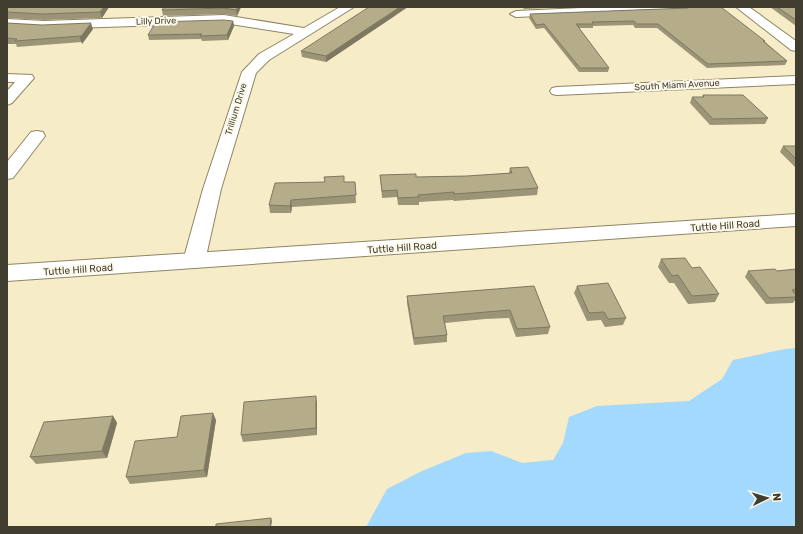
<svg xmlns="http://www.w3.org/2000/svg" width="803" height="534" font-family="Rubik,sans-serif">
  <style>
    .water { fill: #a2d9fd }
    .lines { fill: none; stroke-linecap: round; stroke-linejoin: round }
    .minor-casing { stroke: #8f8564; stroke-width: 2 }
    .major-casing { stroke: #8f8564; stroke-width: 2 }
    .minor { fill: #fff; fill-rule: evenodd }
    .major { fill: #fff; fill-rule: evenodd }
    .wall { fill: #9c9477 }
    .shaded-wall { fill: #7f7861 }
    .building { fill: #b5ac8a; stroke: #7f7861 }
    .labels { text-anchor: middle; stroke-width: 4; stroke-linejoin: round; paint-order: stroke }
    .far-street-label { font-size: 9px; fill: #403c2e; stroke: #fdf9eb }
    .street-label { font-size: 10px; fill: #403c2e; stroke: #fdf9eb }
  </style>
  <rect width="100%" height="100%" fill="#f6ecc8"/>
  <path class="water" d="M796,348V527H366L387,489L422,471L466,453L491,451L522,463L553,460L563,443L569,417L597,406L689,401L722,379L733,360L785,349Z"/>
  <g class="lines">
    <g class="minor-casing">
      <path id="minor" d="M340,7H354L269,60L256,73L221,189L205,261L202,266L194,268L186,266L183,261L203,189L242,72L259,54L294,34L224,23L44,29L7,27V19L44,21L224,15L304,28Z
        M603,7H693L687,10L516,17L510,14L516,11Z
        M736,7H749L796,41V51L791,50Z
        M7,74L32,75L34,78L12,103L7,105V91L15,82H7Z
        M796,76V84L557,95L552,94L550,91L552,88L557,87Z
        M37,131L43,132L45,136L13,178L7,179V162L31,132Z"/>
    </g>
    <g class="major-casing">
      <path id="major" d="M796,214V226L7,281V265Z"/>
    </g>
    <use href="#minor" class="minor"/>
    <use href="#major" class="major"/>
  </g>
  <path class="wall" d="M8,7H109L102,18L44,20L7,18V8Z
    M241,7L237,16L224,14L163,16L162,10Z
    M522,7H570L524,9Z
    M770,7H796V26Z
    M688,8L765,41V42L787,61L785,65L707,68L657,28H635L633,25L593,26V28H579L609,68L608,72H579L544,28L536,29L529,18L530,14Z
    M396,15L326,62L302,57L301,51Z
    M233,21L234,26L228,40L202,41L201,39L149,40L148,35Z
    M7,23L93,29L82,44V42L17,47L16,44H7Z
    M703,95L768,118L765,124L710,125L690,103L692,97H702Z
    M783,146H796V168L780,152Z
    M510,168L538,188L537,195L454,201L453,200L419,202V205H398L397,197L382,198L380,175L416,177L467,176L509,173Z
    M344,182H355L356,203L292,207L291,213H270L269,205Z
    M661,259L692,268L719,294L715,302L688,304L674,283H669L658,267Z
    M796,269V299L793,303L766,304L745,277L748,271H777Z
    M534,286L550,327L548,334L516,337L509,318L485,319L445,323L447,335V342L414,345L407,303V296Z
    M577,286L626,318L623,325L605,327L601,320L587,321L574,293Z
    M317,403V435L243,442L241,435Z
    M113,416L117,423L107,458L36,464L30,457Z
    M216,420L207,477L130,484L126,477L177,437Z"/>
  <path class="shaded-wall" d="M104,7H109L102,18L100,12Z
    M238,7H241L237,16L236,10Z
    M400,7H408L326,62V56Z
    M233,21L234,26L228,40L227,35Z
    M91,23L93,29L82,44L80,38Z
    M291,200L292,207L291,213L290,206Z
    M316,396L317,403V435L316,428Z
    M213,413L216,420L207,477L204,470Z
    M113,416L117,423L107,458L102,451Z
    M271,518L272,521L271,527H270Z"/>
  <path class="building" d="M8,7H104L100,12L42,14L7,12V8Z
    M164,7H238L236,10L223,8L162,10Z
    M369,7H400L326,56L301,51Z
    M690,7H721L765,41H763L787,61L708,64L658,24H636L634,21L592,22L593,24H576L609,68H580L544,24L536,25L530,14L688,8Z
    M777,7H796V20Z
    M223,20L233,21L227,35L200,36L202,34L148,35L156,22Z
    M7,23L42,25L91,23L80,38L81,36L15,41L17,39L7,38Z
    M703,95H743L768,118L713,119L692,97H704Z
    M783,146H796V159Z
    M528,167L538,188L454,194V192L418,195L419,197L398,198L397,190L382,191L380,175L416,174V177L467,176L512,173L510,168Z
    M344,176V182H355L356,195L291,200L290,206L269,205L275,183L325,182L324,177Z
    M685,258L692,268L700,267L719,294L692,296L678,275L672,276L661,259Z
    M775,269L777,271L796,269V289L792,290L796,295V297L769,298L748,271Z
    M608,283L626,318L608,319L604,312L589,313L577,286Z
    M534,286L550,327L517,329L510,310L486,312L443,316L447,335L414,338L407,296Z
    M316,396V428L241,435L244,402Z
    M213,413L204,470L126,477L135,441L177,437L181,416Z
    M113,416L102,451L30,457L44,422Z
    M271,518L270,527H216V524Z"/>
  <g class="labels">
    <g class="far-street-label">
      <text transform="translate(156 21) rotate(-2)" y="3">Lilly Drive</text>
      <text transform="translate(677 85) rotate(-3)" y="3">South Miami Avenue</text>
      <text transform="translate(236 109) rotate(-73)" y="3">Trillium Drive</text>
    </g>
    <g class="street-label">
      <text transform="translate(725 225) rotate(-4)" y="4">Tuttle Hill Road</text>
      <text transform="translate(402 247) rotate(-4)" y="4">Tuttle Hill Road</text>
      <text transform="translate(78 269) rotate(-4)" y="4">Tuttle Hill Road</text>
    </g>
  </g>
  <rect width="803" height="534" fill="none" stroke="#403c2e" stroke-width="16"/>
  <g transform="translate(767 498) rotate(85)" stroke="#fdf9eb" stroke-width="3" paint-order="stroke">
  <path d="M0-3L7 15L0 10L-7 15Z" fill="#403c2e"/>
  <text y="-6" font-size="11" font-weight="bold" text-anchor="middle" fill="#403c2e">N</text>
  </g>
</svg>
